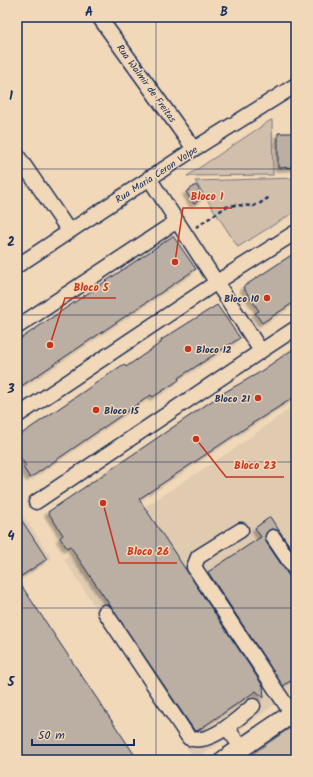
<svg xmlns="http://www.w3.org/2000/svg" width="313" height="777" font-family="Kalam,sans-serif">
  <style>
    .built { fill: #e0cbb1 }
    .green { fill: #d1bfab; stroke: #767784 }
    .building { fill: #bbaea2; stroke: #1b2f5e; filter: url(#shadow) }
    .lines { fill: none; stroke-linecap: round; stroke-linejoin: round }
    .minor-casing { stroke: #1b2f5e; stroke-width: 17 }
    .major-casing { stroke: #1b2f5e; stroke-width: 21 }
    .path { stroke: #1b2f5e; stroke-width: 2.5; stroke-dasharray: 4 3; stroke-linecap: butt }
    .minor { stroke: #f0d8b8; stroke-width: 14 }
    .major { stroke: #f0d8b8; stroke-width: 18 }
    .grid { fill: none; stroke: #1b2f5e; stroke-width: 1; stroke-opacity: 0.55 }
    .poi-dot { fill: #c8321e; stroke: #f0d8b8; stroke-width: 1.5 }
    .labels { text-anchor: middle; stroke-width: 3; stroke-linejoin: round; paint-order: stroke }
    .street-label { font-size: 10px; fill: #1b2f5e; stroke: #f0d8b8 }
    .poi-label { font-size: 10px; font-weight: bold; fill: #1b2f5e; stroke: #f0d8b8; text-anchor: end }
    .leader { fill: none; stroke: #c8321e; stroke-width: 1.5 }
    .callout-dot { fill: #c8321e; stroke: #f0d8b8; stroke-width: 1.5 }
    .callout-label { font-size: 11px; text-anchor: middle; font-weight: bold; fill: #c8321e; stroke: #f0d8b8; stroke-width: 3; stroke-linejoin: round; paint-order: stroke }
    .neatline { fill: none; stroke: #1b2f5e; stroke-width: 1.5 }
    .grid-label { font-size: 13px; text-anchor: middle; font-weight: bold; fill: #1b2f5e }
  </style>
  <defs>
    <filter id="shadow"><feDropShadow dx="-3.5" dy="3.5" stdDeviation="1" flood-color="#0004"/></filter>
  </defs>
  <rect width="100%" height="100%" fill="#f0d8b8"/>
  <filter id="ink" filterUnits="userSpaceOnUse"><feTurbulence type="fractalNoise" baseFrequency=".025" numOctaves="2"/><feDisplacementMap in="SourceGraphic" scale="8" xChannelSelector="R" yChannelSelector="G"/><feConvolveMatrix kernelMatrix="1 2 1 2 8 2 1 2 1" color-interpolation-filters="sRGB"/></filter>
  <g filter="url(#ink)">
    <path class="built" d="M296,404V690L195,760L64,559L234,449Z
      M17,506L52,559L17,582Z"/>
    <path class="green" d="M272,120L273,175L187,176L271,120Z
      M296,178V211L238,247L195,181Z
      M296,724V750L283,760H244Z"/>
    <path class="building" d="M278,133H296V167L278,168Z
      M196,185L204,197L194,204L186,192Z
      M173,236L196,269L17,389V341Z
      M296,252V301L262,323L255,313L259,311L243,287Z
      M217,305L240,338L178,378L179,380L153,397L151,395L30,478L23,467L26,466L17,452V437L124,364L126,367L162,342L161,340Z
      M296,347V396L253,423L139,499L263,686L264,698L256,691L197,731L194,730L70,546L67,548L60,538L63,535L48,512L225,392L257,374Z
      M17,513L47,559L17,579Z
      M270,517L296,555L277,530L272,529L266,533V542L289,576L296,579V677L283,686L208,572L261,537L255,528Z
      M17,579L138,760H17Z"/>
    <g class="lines">
      <g class="minor-casing">
        <path id="minor" d="M99,17L194,149
          M17,155L69,231
          M17,266L194,149L296,85
          M17,327L177,221
          M261,351L296,328
          M17,416L217,282L296,232
          M36,502L261,351L149,178
          M241,530L198,557L194,567L292,714
          M273,537L296,571
          M105,612L189,738C210,746 237,719 253,706
          M227,728L242,748"/>
      </g>
      <g class="major-casing">
        <path id="major" d="M224,760L296,711"/>
      </g>
      <path class="path" d="M196,227L226,207L235,205L253,206L259,204L271,196"/>
      <use href="#minor" class="minor"/>
      <use href="#major" class="major"/>
    </g>
  </g>
  <path class="grid" d="M156,17V760M17,169H296M17,315H296M17,462H296M17,608H296"/>
  <g class="poi-dot">
    <circle cx="267" cy="298" r="4"/>
    <circle cx="188" cy="349" r="4"/>
    <circle cx="258" cy="398" r="4"/>
    <circle cx="96" cy="410" r="4"/>
  </g>
  <g class="labels">
    <g class="street-label">
      <text transform="translate(147 83) rotate(54)" y="4">Rua Walmir de Freitas</text>
      <text transform="translate(156 174) rotate(-33)" y="4">Rua Maria Ceron Volpe</text>
    </g>
    <g class="poi-label">
      <text x="259" y="302">Bloco 10</text>
      <text x="196" y="353" text-anchor="start">Bloco 12</text>
      <text x="250" y="402">Bloco 21</text>
      <text x="104" y="414" text-anchor="start">Bloco 15</text>
    </g>
  </g>
  <path class="leader" d="M175 262L183 208H232M50 345L65 298H116M196 439L226 477H284M103 503L119 563H177"/>
  <g class="callout-dot">
    <circle cx="175" cy="262" r="4"/>
    <circle cx="50" cy="345" r="4"/>
    <circle cx="196" cy="439" r="4"/>
    <circle cx="103" cy="503" r="4"/>
  </g>
  <g class="callout-label">
    <text x="207" y="200">Bloco 1</text>
    <text x="91" y="291">Bloco 5</text>
    <text x="255" y="469">Bloco 23</text>
    <text x="148" y="555">Bloco 26</text>
  </g>
  <rect width="313" height="777" fill="none" stroke="#f0d8b8" stroke-width="44"/>
  <path d="M32 739v6h102v-6" fill="none" stroke="#1b2f5e" stroke-width="2"/>
  <text x="38" y="739" font-size="12" fill="#1b2f5e" stroke="#f0d8b8" stroke-width="3" paint-order="stroke">50 m</text>
  <rect x="22" y="22" width="269" height="733" class="neatline"/>
  <g class="grid-label">
    <text x="89" y="16">A</text>
    <text x="224" y="16">B</text>
    <text x="11" y="100">1</text>
    <text x="11" y="246">2</text>
    <text x="11" y="393">3</text>
    <text x="11" y="540">4</text>
    <text x="11" y="686">5</text>
  </g>
</svg>
